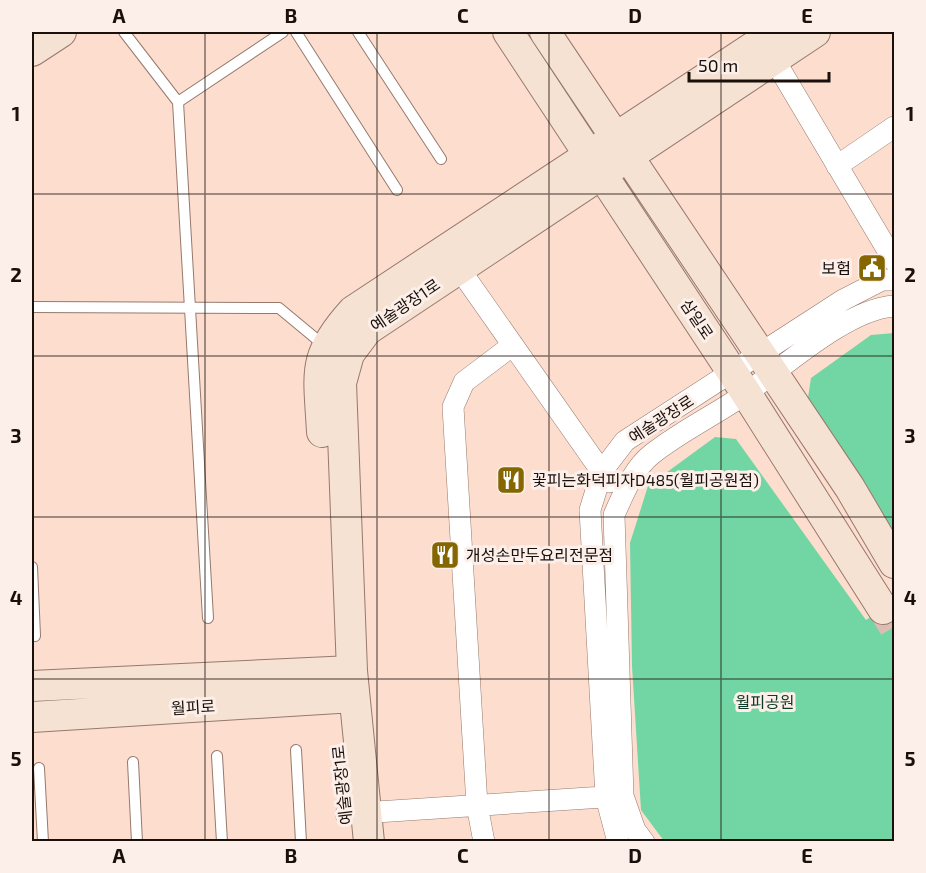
<svg xmlns="http://www.w3.org/2000/svg" width="926" height="873" font-family="'Exo 2','Noto Sans KR',sans-serif">
  <style>
    .green { fill: #71d6a3 }
    .lines { fill: none; stroke-linecap: round; stroke-linejoin: round }
    .secondary-tunnel { stroke: #dbbeb1; stroke-width: 30; stroke-dasharray: 30 15; stroke-linecap: butt }
    .lane-casing { stroke: #96796c; stroke-width: 12 }
    .street-casing { stroke: #96796c; stroke-width: 22 }
    .secondary-casing { stroke: #96796c; stroke-width: 32 }
    .lane { stroke: #fff; stroke-width: 10 }
    .street { stroke: #fff; stroke-width: 21 }
    .secondary { stroke: #f6e2d3; stroke-width: 30 }
    .grid { fill: none; stroke: #1a100b; stroke-width: 1.5; stroke-opacity: 0.55 }
    .labels { text-anchor: middle; stroke-width: 6; stroke-linejoin: round; paint-order: stroke }
    .poi-label { font-size: 16px; fill: #1a100b; stroke: #fcefe9; text-anchor: start }
    .street-label { font-size: 16px; fill: #1a100b; stroke: #fcefe9 }
    .park-label { font-size: 16px; fill: #0c3a26; stroke: #fcefe9 }
    .neatline { fill: none; stroke: #1a100b; stroke-width: 2 }
    .grid-label { font-size: 20px; text-anchor: middle; font-weight: bold; fill: #1a100b }
  </style>
  <rect width="100%" height="100%" fill="#fdddce"/>
  <path class="green" d="M894,333V537L807,404L811,378L871,335Z
    M715,437L736,439L866,620L894,601V841H664L641,810L632,666L630,543L648,486Z"/>
  <g class="lines">
    <path class="secondary-tunnel" d="M883,609L894,627"/>
    <g class="lane-casing">
      <path id="lane" d="M124,32L178,102L208,618
        M296,32L397,190
        M358,32L441,159
        M178,102L283,32
        M32,307L279,308L326,347
        M32,567L35,636
        M296,750L301,842
        M217,756L222,842
        M133,762L137,842
        M39,768L43,842"/>
    </g>
    <g class="street-casing">
      <path id="street" d="M768,49L894,261
        M837,166L894,127
        M451,257L609,482
        M346,814L619,796
        M484,842L477,805L453,407L464,382L513,345
        M618,842L606,797L590,510L602,471L625,441L843,300L882,280H894
        M644,842L635,830L623,796L614,515C624,493 633,469 652,454C681,431 715,415 745,394C784,367 847,309 894,306"/>
    </g>
    <g class="secondary-casing">
      <path id="secondary" d="M508,32L746,393L883,609
        M545,32L850,488L894,563
        M32,51L61,32
        M322,432C319,373 311,357 353,311L776,32
        M32,686L352,671
        M32,717L354,697
        M369,842L352,671L341,383L349,354L367,330L815,32"/>
    </g>
    <use href="#lane" class="lane"/>
    <use href="#street" class="street"/>
    <use href="#secondary" class="secondary"/>
  </g>
  <path class="grid" d="M205,32V842M377,32V842M549,32V842M721,32V842M32,194H894M32,356H894M32,517H894M32,679H894"/>
  <defs>
    <g id="civic-square" transform="scale(1.5)"><rect x="-9" y="-9" width="18" height="18" rx="4" fill="#856600" stroke="#fcefe9"/><path d="M-.6-6.5H3V-4.5H.6V-3L4-1V1h2V6H-6V1h2V-1L-.6-3ZM-1.2 2.5V6h2.4V2.5Z" fill="#fff"/></g>
    <g id="restaurant-square" transform="scale(1.5)"><rect x="-9" y="-9" width="18" height="18" rx="4" fill="#856600" stroke="#fcefe9"/><path d="M-5-6h1v4h1v-4h1v4h1v-4h1v5L-1.5 .5V6h-2V.5L-5-1ZM5-6V6H3V1.5H1.5Q1.5-4 5-6Z" fill="#fff"/></g>
  </defs>
  <g fill-rule="evenodd">
    <use href="#civic-square" x="872" y="268"/>
    <use href="#restaurant-square" x="511" y="480"/>
    <use href="#restaurant-square" x="445" y="555"/>
  </g>
  <g class="labels">
    <g class="poi-label">
      <text x="851" y="274" text-anchor="end">보험</text>
      <text x="532" y="486">꽃피는화덕피자D485(월피공원점)</text>
      <text x="466" y="561">개성손만두요리전문점</text>
    </g>
    <g class="street-label">
      <text transform="translate(405 305) rotate(-34)" y="6">예술광장1로</text>
      <text transform="translate(697 319) rotate(56)" y="6">삼일로</text>
      <text transform="translate(661 419) rotate(-33)" y="6">예술광장로</text>
      <text transform="translate(193 707) rotate(-3)" y="6">월피로</text>
      <text transform="translate(342 785) rotate(-96)" y="6">예술광장1로</text>
    </g>
    <g class="park-label">
      <text x="765" y="708">월피공원</text>
    </g>
  </g>
  <rect width="926" height="873" fill="none" stroke="#fcefe9" stroke-width="66"/>
  <path d="M689 72v9h140v-9" fill="none" stroke="#1a100b" stroke-width="3"/>
  <text x="698" y="72" font-size="18" fill="#1a100b" stroke="#fcefe9" stroke-width="4.5" paint-order="stroke">50 m</text>
  <rect x="33" y="33" width="860" height="807" class="neatline"/>
  <g class="grid-label">
    <text x="119" y="23">A</text>
    <text x="291" y="23">B</text>
    <text x="463" y="23">C</text>
    <text x="635" y="23">D</text>
    <text x="807" y="23">E</text>
    <text x="16" y="121">1</text>
    <text x="910" y="121">1</text>
    <text x="16" y="282">2</text>
    <text x="910" y="282">2</text>
    <text x="16" y="443">3</text>
    <text x="910" y="443">3</text>
    <text x="16" y="605">4</text>
    <text x="910" y="605">4</text>
    <text x="16" y="766">5</text>
    <text x="910" y="766">5</text>
    <text x="119" y="863">A</text>
    <text x="291" y="863">B</text>
    <text x="463" y="863">C</text>
    <text x="635" y="863">D</text>
    <text x="807" y="863">E</text>
  </g>
</svg>
